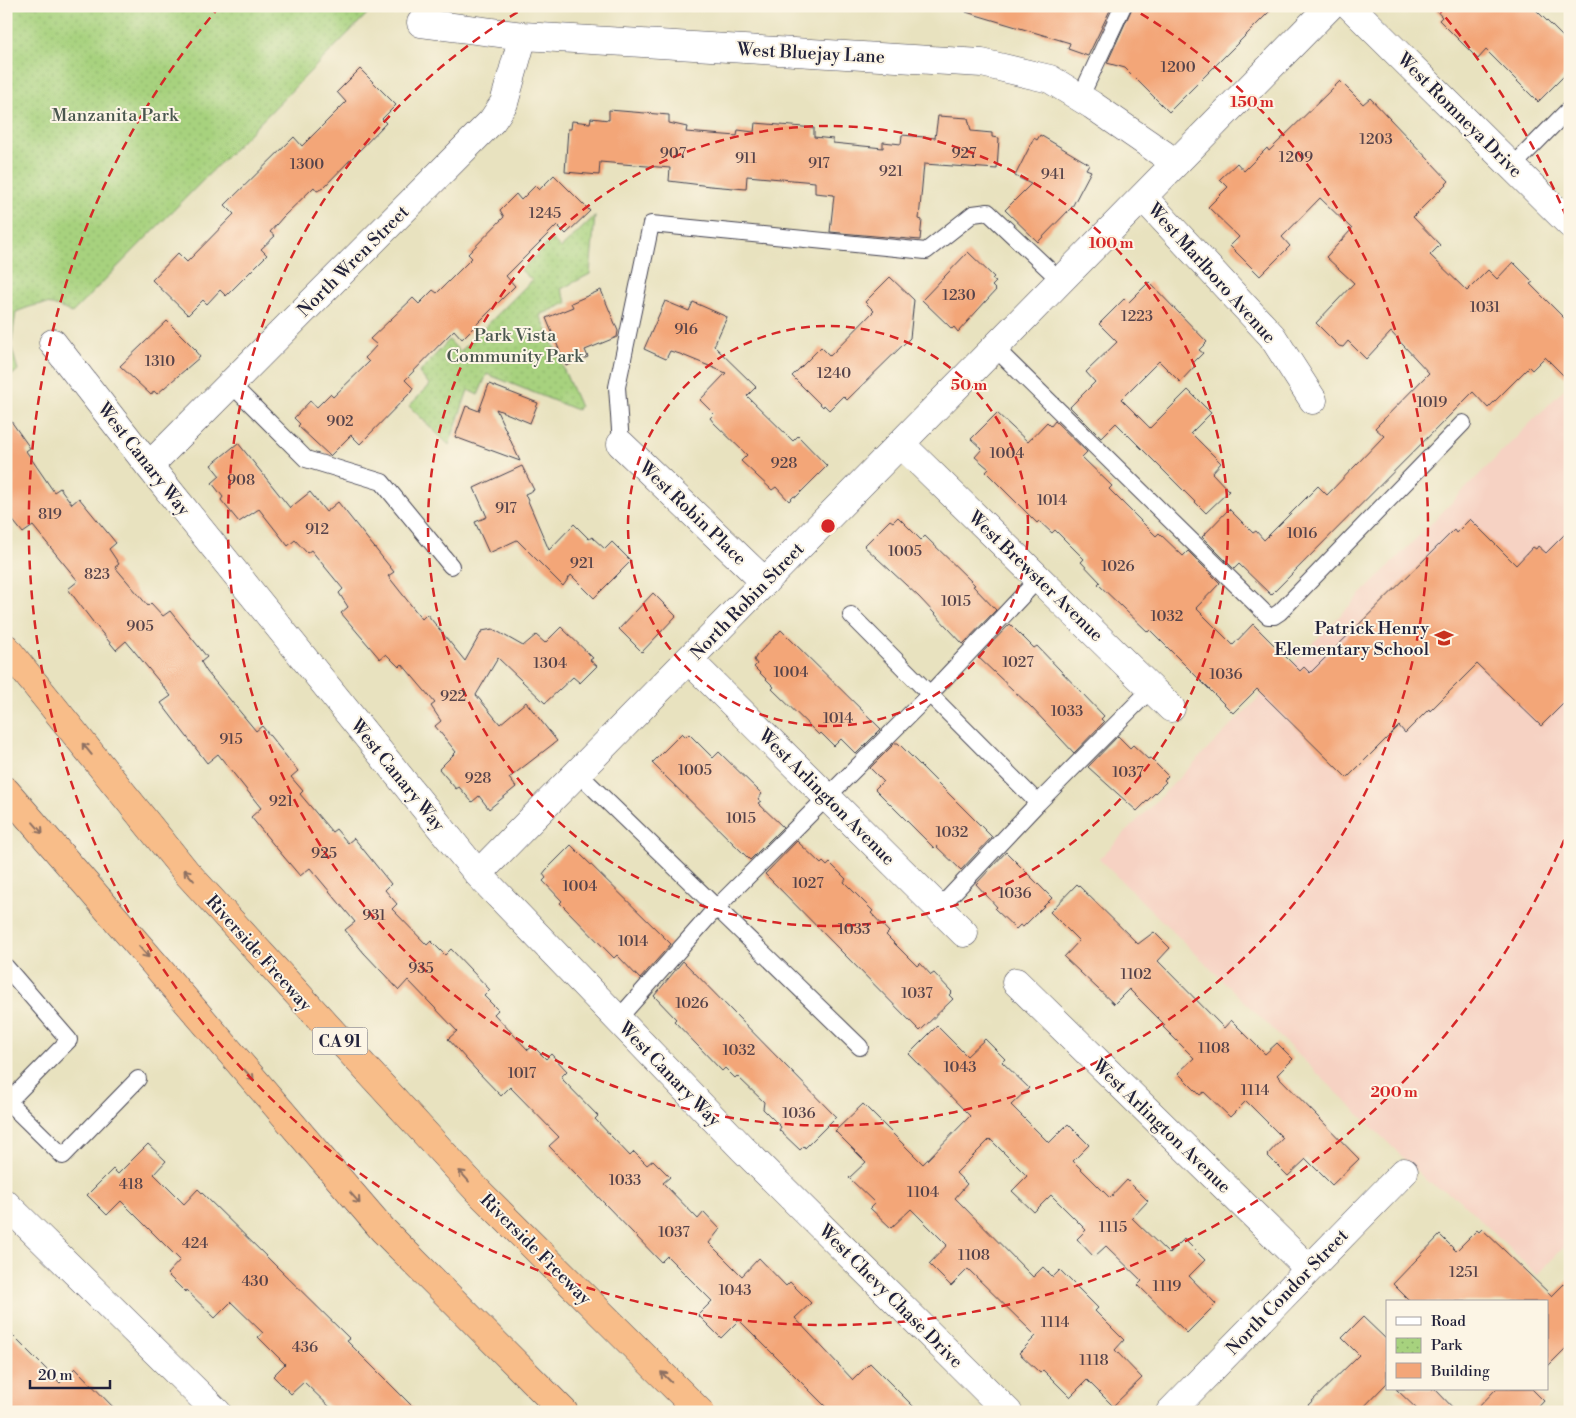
<svg xmlns="http://www.w3.org/2000/svg" width="1576" height="1418" font-family="'Libre Bodoni',serif">
  <style>
    .built { fill: #f6d2c3 }
    .park { fill: url(#park-dots); stroke: #647a5c }
    .building { fill: #f3a678 }
    .lines { fill: none; stroke-linecap: round; stroke-linejoin: round }
    .service-casing { stroke: #403f4f; stroke-width: 18 }
    .minor-casing { stroke: #403f4f; stroke-width: 29 }
    .tertiary-casing { stroke: #403f4f; stroke-width: 29 }
    .motorway-casing { stroke: #403f4f; stroke-width: 29 }
    .service { stroke: #fff; stroke-width: 16 }
    .minor { stroke: #fff; stroke-width: 28 }
    .tertiary { stroke: #fff; stroke-width: 28 }
    .motorway { stroke: #f8bd89; stroke-width: 28 }
    .oneway { stroke: #8d7062 }
    .ring { fill: none; stroke: #d62828; stroke-width: 2.5; stroke-dasharray: 9 6 }
    .labels { text-anchor: middle; stroke-width: 4; stroke-linejoin: round; paint-order: stroke }
    .number-label { font-size: 15px; fill: #56434a }
    .shield { fill: #fcf5e5; stroke: #63616e; stroke-width: 1 }
    .shield-label { font-size: 16px; font-weight: bold; fill: #22223b }
    .street-label { font-size: 18px; fill: #22223b; stroke: #fcf5e5 }
    .park-label { font-size: 18px; fill: #4a574f; stroke: #fcf5e5 }
    .poi-label { font-size: 18px; fill: #22223b; stroke: #fcf5e5; text-anchor: end }
    .centre { fill: #d62828; stroke: #fcf5e5; stroke-width: 2.5 }
    .ring-label { font-size: 15px; text-anchor: middle; font-weight: bold; fill: #d62828; stroke: #fcf5e5; stroke-width: 4; stroke-linejoin: round; paint-order: stroke }
  </style>
  <defs>
    <pattern id="park-dots" width="8" height="8" patternUnits="userSpaceOnUse" patternTransform="scale(1.25)"><rect width="8" height="8" fill="#a7d27e"/><path d="M2 2h.1M6 6h.1" fill="none" stroke="#8fb46e" stroke-width="1.8" stroke-linecap="round"/></pattern>
  </defs>
  <rect width="100%" height="100%" fill="#fcf5e5"/>
  <filter id="ink" filterUnits="userSpaceOnUse"><feTurbulence type="fractalNoise" baseFrequency=".02" numOctaves="2"/><feDisplacementMap in="SourceGraphic" scale="10" xChannelSelector="R" yChannelSelector="G"/><feConvolveMatrix kernelMatrix="1 2 1 2 8 2 1 2 1" color-interpolation-filters="sRGB"/></filter>
  <filter id="wash" filterUnits="userSpaceOnUse"><feTurbulence type="fractalNoise" baseFrequency=".0096" numOctaves="4" result="noise"/><feDisplacementMap in="SourceGraphic" scale="20" xChannelSelector="R" yChannelSelector="G"/><feGaussianBlur stdDeviation="1.12" result="paint"/><feColorMatrix in="noise" values="0 0 0 0 0 0 0 0 0 0 0 0 0 0 0 0 0 1.4 0 .05"/><feComposite in="paint" operator="in"/></filter>
  <g filter="url(#wash)">
    <rect width="100%" height="100%" fill="#e8e2bf"/>
    <path class="built" d="M1570,383V1241L1537,1275L1459,1199L1429,1183L1099,859Z"/>
    <path class="park" d="M6,6H375L72,313C48,301 41,302 16,312L11,346L18,370L6,381Z
      M595,216L590,274L561,289L567,303L540,315L580,407L577,410L487,374L478,395L468,390L449,445L409,406L430,385L419,373L449,340L460,352L532,280L521,270L552,239L561,248Z"/>
    <g id="blocks">
      <path class="building" d="M967,6H1112L1088,56L1068,49L1070,43L966,12Z
        M1133,6H1275L1169,112L1125,68L1107,63Z
        M1432,6H1532L1570,44V70L1538,102L1486,50L1478,59L1439,20L1442,17Z
        M360,69L396,105L382,119L386,123L323,188L317,191L314,187L283,217L270,232L275,236L261,249L267,255L226,296L220,290L207,304L203,300L188,315L152,280L178,253L187,262L234,214L225,205L294,137L302,146L346,102L337,92Z
        M1340,81L1363,104L1370,98L1449,181L1413,217L1440,245L1430,255L1467,291L1488,270L1497,279L1513,262L1533,282L1530,284L1570,324V382L1545,357L1532,370L1529,367L1488,408L1473,392L1271,595L1239,564L1234,569L1202,537L1229,509L1253,533L1256,531L1264,540L1318,486L1327,495L1384,436L1375,428L1429,373L1391,332L1366,359L1348,341L1343,347L1339,346L1316,323L1354,283L1326,257L1352,229L1320,198L1282,237L1290,246L1260,276L1230,246L1239,237L1208,207L1228,187L1220,179L1237,163L1244,171L1267,148L1269,151Z
        M609,110L669,115V123L687,127L686,132L737,136L738,130L754,132L755,123L792,126L814,128V137L833,139V143L883,148V142L901,144L902,135L935,138L938,116L968,118L971,131L992,133V137L999,138L997,169L924,164L919,219L922,220L920,240L830,232L834,195L815,193V182L747,176L746,189L710,186L669,181L670,168L600,162L599,175L565,172L568,129H571L572,121L590,123L591,118L609,120Z
        M1040,135L1089,164L1086,169L1091,171L1072,207L1038,242L1005,210L1031,184L1015,176L1034,138L1037,140Z
        M554,175L590,211L566,234L557,225L506,276L515,286L462,339L454,330L405,380L413,388L411,392L360,444L351,435L330,456L298,426L300,424L294,418L310,401L317,407L330,394L333,397L369,362L365,358L377,345L370,339L413,298L419,304L433,290L437,293L472,258L468,254L504,217L500,210L516,194L521,200L535,186L539,190Z
        M968,252L994,277L992,279L996,282L992,286L996,290L958,332L954,327L952,329L922,300Z
        M890,277L914,300L910,338L847,400L843,396L829,410L824,405L823,407L792,376L821,347L830,356L874,311L865,302Z
        M1149,282L1207,342L1199,350L1203,353L1193,363L1195,366L1180,382L1159,361L1121,399L1150,428L1188,390L1211,413L1191,433L1221,463L1212,473L1229,491L1206,513L1116,423L1101,438L1070,407L1095,382L1086,372L1117,342L1099,324L1124,299L1128,303Z
        M601,290L618,331L617,337L585,350L588,357L566,366L546,318L573,307L571,303Z
        M665,301L689,311L693,302L727,317L714,346L756,387L747,396L793,441L798,436L827,466L796,497L794,496L789,501L776,487L772,490L741,461L747,455L714,423L710,418L714,414L700,400L726,373L680,354L670,351L666,359L644,349Z
        M167,321L197,351L196,352L200,357L157,394L154,391L151,395L120,366Z
        M489,384L538,403L530,423L496,409L520,461L455,437L466,406L479,411Z
        M997,413L1028,442L1047,422L1051,426L1055,421L1087,452L1082,457L1112,486L1109,489L1156,536L1159,533L1183,556L1188,551L1220,583L1196,608L1233,645L1253,624L1300,671L1304,667L1310,673L1454,530L1456,533L1470,519L1516,565L1533,547L1536,549L1538,546L1546,553L1570,529V697L1541,726L1477,664L1430,711L1429,709L1405,733L1399,726L1347,778L1257,689L1233,713L1150,630L1148,632L1098,584L1100,582L1081,562L1084,559L1055,530L1052,533L1039,521L1037,523L986,472L989,469L975,457L982,449L971,439Z
        M6,414L30,448L26,451L54,492L60,488L72,504L79,498L116,543L109,549L119,564L115,567L148,606L151,603L163,616L170,611L207,657L201,662L207,672L256,731L262,726L298,771L291,777L303,791L300,794L332,832L336,829L348,843L354,838L391,884L385,890L397,904L392,909L427,945L431,941L445,955L451,949L490,990L484,996L498,1010L494,1014L528,1050L533,1046L546,1059L551,1054L567,1071L562,1076L563,1080L598,1116L595,1119L630,1156L634,1152L647,1165L653,1160L670,1177L663,1183L698,1219L704,1212L720,1229L709,1243L742,1276L759,1258L786,1286L790,1282L811,1303L795,1318L853,1380L870,1363L919,1412H831L739,1320L721,1338L698,1315L712,1301L667,1256L661,1262L549,1146L559,1137L510,1087L501,1096L477,1071L448,1039L457,1031L408,980L399,990L364,953L345,930L355,922L310,868L300,876L273,844L251,817L261,808L218,754L207,763L161,703L171,696L126,641L116,650L93,622L68,589L78,581L33,526L23,533L6,512Z
        M238,443L290,508L310,492L326,512L338,502L394,572L388,576L422,619L427,614L465,661L482,631L493,629L523,646L536,635L545,643L561,627L593,658L590,660L597,666L580,683L573,677L545,703L498,658L476,695L500,724L526,702L557,741L509,778L516,787L489,809L479,796L472,802L459,787L456,789L439,769L456,752L435,726L441,721L431,706L435,703L402,664L399,667L386,654L380,659L357,632L341,613L348,607L339,593L343,589L311,550L307,553L295,540L288,546L259,509L239,522L221,500L223,497L212,483L220,476L211,465Z
        M522,466L534,490L525,494L549,550L574,524L589,539L592,537L605,549L612,542L631,561L594,598L571,575L563,586L517,540L489,553L475,522L487,517L474,488Z
        M898,517L921,540L925,536L975,585L973,586L996,610L963,644L919,597L864,546L890,520L893,522Z
        M653,593L676,616L642,652L619,629Z
        M1010,624L1034,648L1037,646L1104,716L1101,719L1104,722L1074,753L1031,707L978,657Z
        M781,630L881,729L856,754L841,739L834,746L821,733L819,735L772,689L774,687L754,667L757,664L754,660L757,655Z
        M682,733L686,737L689,734L713,758L719,752L762,794L758,799L761,801L758,803L783,827L750,860L652,763Z
        M1118,736L1130,748L1133,745L1148,759L1150,758L1168,776L1164,780L1166,782L1137,811L1088,767Z
        M895,743H898L992,837L961,870L936,846L934,848L875,789L883,781L870,768Z
        M797,841L821,864L823,862L827,866L830,863L846,879L844,882L873,911L871,913L889,932L886,935L917,966L920,963L931,975L934,973L952,992L949,995L953,999L920,1031L765,874Z
        M571,845L671,944L640,979L617,955L614,958L560,903L562,901L543,881L546,878L543,874L546,870Z
        M1006,852L1052,898L1023,927L1020,925L1016,929L995,909L997,907L976,884Z
        M1077,884L1138,944L1154,932L1170,948L1158,961L1224,1028L1231,1020L1265,1054L1277,1043L1293,1059L1277,1075L1359,1159L1332,1185L1306,1159L1288,1176L1267,1155L1283,1138L1246,1101L1230,1117L1204,1092L1200,1095L1178,1073L1194,1058L1163,1027L1165,1025L1129,989L1114,1004L1064,957L1079,941L1050,912Z
        M683,961L836,1117L805,1148L804,1146L800,1150L779,1130L781,1127L763,1109L764,1102L737,1076L735,1078L725,1068L722,1071L674,1021L676,1019L654,996Z
        M937,1026L967,1056L985,1039L1005,1059L1002,1062L1029,1088L1011,1105L1049,1143L1068,1124L1089,1145L1073,1161L1110,1198L1127,1180L1148,1201L1132,1218L1169,1254L1184,1239L1205,1260L1189,1276L1216,1304L1187,1333L1138,1285L1142,1281L1106,1246L1094,1257L1077,1239L1086,1230L1051,1195L1034,1212L1012,1191L1027,1176L990,1139L956,1173L967,1184L955,1198L1033,1277L1043,1267L1053,1277L1060,1270L1098,1308L1095,1311L1124,1340L1115,1350L1142,1378L1113,1406L1087,1380L1070,1397L1043,1370L1040,1373L1019,1353L1036,1336L968,1269L951,1286L929,1264L947,1245L911,1209L891,1228L870,1208L875,1203L849,1178L866,1162L835,1131L863,1104L923,1164L970,1116L909,1054Z
        M148,1144L166,1161L154,1174L184,1204L198,1189L350,1339L347,1341L418,1412H335L304,1382L291,1394L273,1376L285,1364L258,1337L263,1333L231,1302L215,1318L186,1290L185,1292L167,1274L180,1260L121,1201L107,1215L87,1195L113,1169L118,1174Z
        M1482,1229L1552,1296L1570,1278V1344L1547,1367V1302H1411L1393,1284L1440,1235L1456,1251L1477,1230L1479,1232Z
        M1363,1317L1387,1340V1383L1359,1412H1301L1359,1355L1342,1338Z
        M6,1329L60,1383L75,1368L118,1412H6Z
        M1396,1389H1435L1457,1412H1420Z
        M1496,1389H1532L1544,1401L1534,1412H1474Z"/>
    </g>
  </g>
  <g filter="url(#ink)">
    <use href="#blocks" fill-opacity="0" stroke="#403f4f" stroke-width="1"/>
    <g class="lines">
      <g class="service-casing">
        <path id="service" d="M1080,98L1123,6
          M1512,167L1570,108
          M995,348L1268,616H1274L1280,612L1463,423
          M231,384L306,459L382,482L451,566
          M621,444L617,387L651,224L926,251L973,214L988,212L1061,281
          M851,615L1038,803
          M578,773L860,1047
          M939,908L1038,803L1151,689
          M6,967L69,1040L8,1102L63,1156L138,1079
          M618,1019L717,907L929,695L1039,578"/>
      </g>
      <g class="minor-casing">
        <path id="minor" d="M421,23L523,36L982,63L1050,79L1092,105L1176,163
          M1143,197L1272,336L1313,400
          M53,343L149,466L478,874L743,1149L1008,1412
          M621,444L765,582
          M901,444L1171,708
          M149,466L492,121L504,103L523,36
          M689,660L964,933
          M478,874L1330,6
          M1016,982L1309,1269
          M6,1204L217,1412
          M1170,1412L1404,1172"/>
      </g>
      <g class="tertiary-casing">
        <path id="tertiary" d="M1350,6L1570,224"/>
      </g>
      <g class="motorway-casing">
        <path id="motorway" d="M6,648L187,873L477,1190L700,1412
          M6,791L383,1230L564,1412"/>
      </g>
      <use href="#service" class="service"/>
      <use href="#minor" class="minor"/>
      <use href="#tertiary" class="tertiary"/>
      <use href="#motorway" class="motorway"/>
    </g>
    <defs><path id="oneway-shaft" d="M-6 0H5M1.5-3L5.5 0L1.5 3" fill="none" stroke-width="1.6" stroke-linecap="round" stroke-linejoin="round" transform="scale(1.25)"/></defs>
    <g class="oneway">
      <use href="#oneway-shaft" transform="translate(87 749) rotate(-129)"/>
      <use href="#oneway-shaft" transform="translate(38 828) rotate(49)"/>
      <use href="#oneway-shaft" transform="translate(189 875) rotate(-131)"/>
      <use href="#oneway-shaft" transform="translate(144 952) rotate(49)"/>
      <use href="#oneway-shaft" transform="translate(249 1075) rotate(49)"/>
      <use href="#oneway-shaft" transform="translate(464 1176) rotate(-132)"/>
      <use href="#oneway-shaft" transform="translate(355 1198) rotate(49)"/>
      <use href="#oneway-shaft" transform="translate(666 1377) rotate(-135)"/>
    </g>
  </g>
  <g class="ring">
    <circle cx="828" cy="526" r="200"/>
    <circle cx="828" cy="526" r="400"/>
    <path d="M1128 6A600 600 0 1 1 528 6"/>
    <path d="M1570 826A800 800 0 1 1 220 6M1436 6A800 800 0 0 1 1570 226"/>
  </g>
  <defs>
    <g id="school-bare" transform="scale(1.5)"><path d="M0-5L7-2L0 1L-7-2ZM-4 1L0 2.5L4 1V4Q0 6-4 4Z" fill="#c8321e" stroke="#fcf5e5" stroke-width="2.5" paint-order="stroke"/></g>
  </defs>
  <g fill-rule="evenodd">
    <use href="#school-bare" x="1444" y="638"/>
  </g>
  <g class="labels">
    <g class="number-label">
      <text x="1178" y="72">1200</text>
      <text x="1376" y="144">1203</text>
      <text x="673" y="158">907</text>
      <text x="964" y="158">927</text>
      <text x="1296" y="162">1209</text>
      <text x="746" y="163">911</text>
      <text x="819" y="168">917</text>
      <text x="307" y="169">1300</text>
      <text x="891" y="176">921</text>
      <text x="1053" y="179">941</text>
      <text x="545" y="218">1245</text>
      <text x="959" y="300">1230</text>
      <text x="1485" y="312">1031</text>
      <text x="1137" y="321">1223</text>
      <text x="686" y="334">916</text>
      <text x="160" y="366">1310</text>
      <text x="834" y="378">1240</text>
      <text x="1432" y="407">1019</text>
      <text x="340" y="426">902</text>
      <text x="1007" y="458">1004</text>
      <text x="784" y="468">928</text>
      <text x="241" y="485">908</text>
      <text x="1052" y="505">1014</text>
      <text x="506" y="513">917</text>
      <text x="50" y="519">819</text>
      <text x="317" y="534">912</text>
      <text x="1302" y="538">1016</text>
      <text x="905" y="556">1005</text>
      <text x="582" y="568">921</text>
      <text x="1118" y="571">1026</text>
      <text x="97" y="579">823</text>
      <text x="956" y="606">1015</text>
      <text x="1167" y="621">1032</text>
      <text x="140" y="631">905</text>
      <text x="1018" y="667">1027</text>
      <text x="550" y="668">1304</text>
      <text x="791" y="677">1004</text>
      <text x="1226" y="679">1036</text>
      <text x="453" y="701">922</text>
      <text x="1067" y="716">1033</text>
      <text x="838" y="723">1014</text>
      <text x="231" y="744">915</text>
      <text x="695" y="775">1005</text>
      <text x="1128" y="777">1037</text>
      <text x="478" y="783">928</text>
      <text x="281" y="806">921</text>
      <text x="741" y="823">1015</text>
      <text x="952" y="837">1032</text>
      <text x="324" y="858">925</text>
      <text x="808" y="888">1027</text>
      <text x="580" y="891">1004</text>
      <text x="1015" y="898">1036</text>
      <text x="374" y="920">931</text>
      <text x="854" y="934">1033</text>
      <text x="633" y="946">1014</text>
      <text x="421" y="973">935</text>
      <text x="1136" y="979">1102</text>
      <text x="917" y="998">1037</text>
      <text x="692" y="1008">1026</text>
      <text x="1214" y="1053">1108</text>
      <text x="739" y="1055">1032</text>
      <text x="960" y="1072">1043</text>
      <text x="522" y="1078">1017</text>
      <text x="1255" y="1095">1114</text>
      <text x="799" y="1118">1036</text>
      <text x="625" y="1185">1033</text>
      <text x="131" y="1189">418</text>
      <text x="923" y="1197">1104</text>
      <text x="1113" y="1232">1115</text>
      <text x="674" y="1237">1037</text>
      <text x="195" y="1248">424</text>
      <text x="974" y="1260">1108</text>
      <text x="1464" y="1277">1251</text>
      <text x="255" y="1286">430</text>
      <text x="1167" y="1291">1119</text>
      <text x="735" y="1295">1043</text>
      <text x="1055" y="1327">1114</text>
      <text x="305" y="1352">436</text>
      <text x="1094" y="1365">1118</text>
    </g>
    <rect class="shield" x="312.5" y="1027.5" width="55" height="27" rx="4"/>
    <g class="shield-label">
      <text x="340" y="1047">CA 91</text>
    </g>
    <g class="street-label">
      <text transform="translate(811 53) rotate(3)" y="6">West Bluejay Lane</text>
      <text transform="translate(1460 115) rotate(45)" y="6">West Romneya Drive</text>
      <text transform="translate(353 261) rotate(-45)" y="6">North Wren Street</text>
      <text transform="translate(1212 273) rotate(48)" y="6">West Marlboro Avenue</text>
      <text transform="translate(144 459) rotate(52)" y="6">West Canary Way</text>
      <text transform="translate(693 513) rotate(44)" y="6">West Robin Place</text>
      <text transform="translate(1036 576) rotate(44)" y="6">West Brewster Avenue</text>
      <text transform="translate(747 601) rotate(-46)" y="6">North Robin Street</text>
      <text transform="translate(398 775) rotate(51)" y="6">West Canary Way</text>
      <text transform="translate(827 797) rotate(45)" y="6">West Arlington Avenue</text>
      <text transform="translate(259 953) rotate(48)" y="6">Riverside Freeway</text>
      <text transform="translate(670 1074) rotate(46)" y="6">West Canary Way</text>
      <text transform="translate(1162 1126) rotate(44)" y="6">West Arlington Avenue</text>
      <text transform="translate(536 1249) rotate(45)" y="6">Riverside Freeway</text>
      <text transform="translate(1287 1292) rotate(-46)" y="6">North Condor Street</text>
      <text transform="translate(891 1296) rotate(45)" y="6">West Chevy Chase Drive</text>
    </g>
    <g class="park-label">
      <text x="115" y="121">Manzanita Park</text>
      <text x="515" y="341">Park Vista<tspan x="515" dy="21">Community Park</tspan></text>
    </g>
    <g class="poi-label">
      <text x="1429" y="634">Patrick Henry<tspan x="1429" dy="21">Elementary School</tspan></text>
    </g>
  </g>
  <circle cx="828" cy="526" r="8" class="centre"/>
  <g class="ring-label">
    <text x="1252" y="107">150 m</text>
    <text x="1111" y="248">100 m</text>
    <text x="969" y="390">50 m</text>
    <text x="1394" y="1097">200 m</text>
  </g>
  <rect width="1576" height="1418" fill="none" stroke="#fcf5e5" stroke-width="25"/>
  <rect x="1386" y="1300" width="162" height="90" fill="#fcf5e5" stroke="#a5a1a1"/>
  <rect x="1396" y="1317" width="25" height="8" fill="#ffffff" stroke="#a5a1a1"/>
  <text x="1431" y="1326" font-size="15" fill="#22223b">Road</text>
  <rect x="1396" y="1338" width="25" height="15" fill="url(#park-dots)" stroke="#a5a1a1"/>
  <text x="1431" y="1350" font-size="15" fill="#22223b">Park</text>
  <rect x="1396" y="1363" width="25" height="15" fill="#f3a678" stroke="#a5a1a1"/>
  <text x="1431" y="1376" font-size="15" fill="#22223b">Building</text>
  <path d="M30 1380v8h80v-8" fill="none" stroke="#22223b" stroke-width="2.5"/>
  <text x="38" y="1380" font-size="15" fill="#22223b" stroke="#fcf5e5" stroke-width="4" paint-order="stroke">20 m</text>
</svg>
